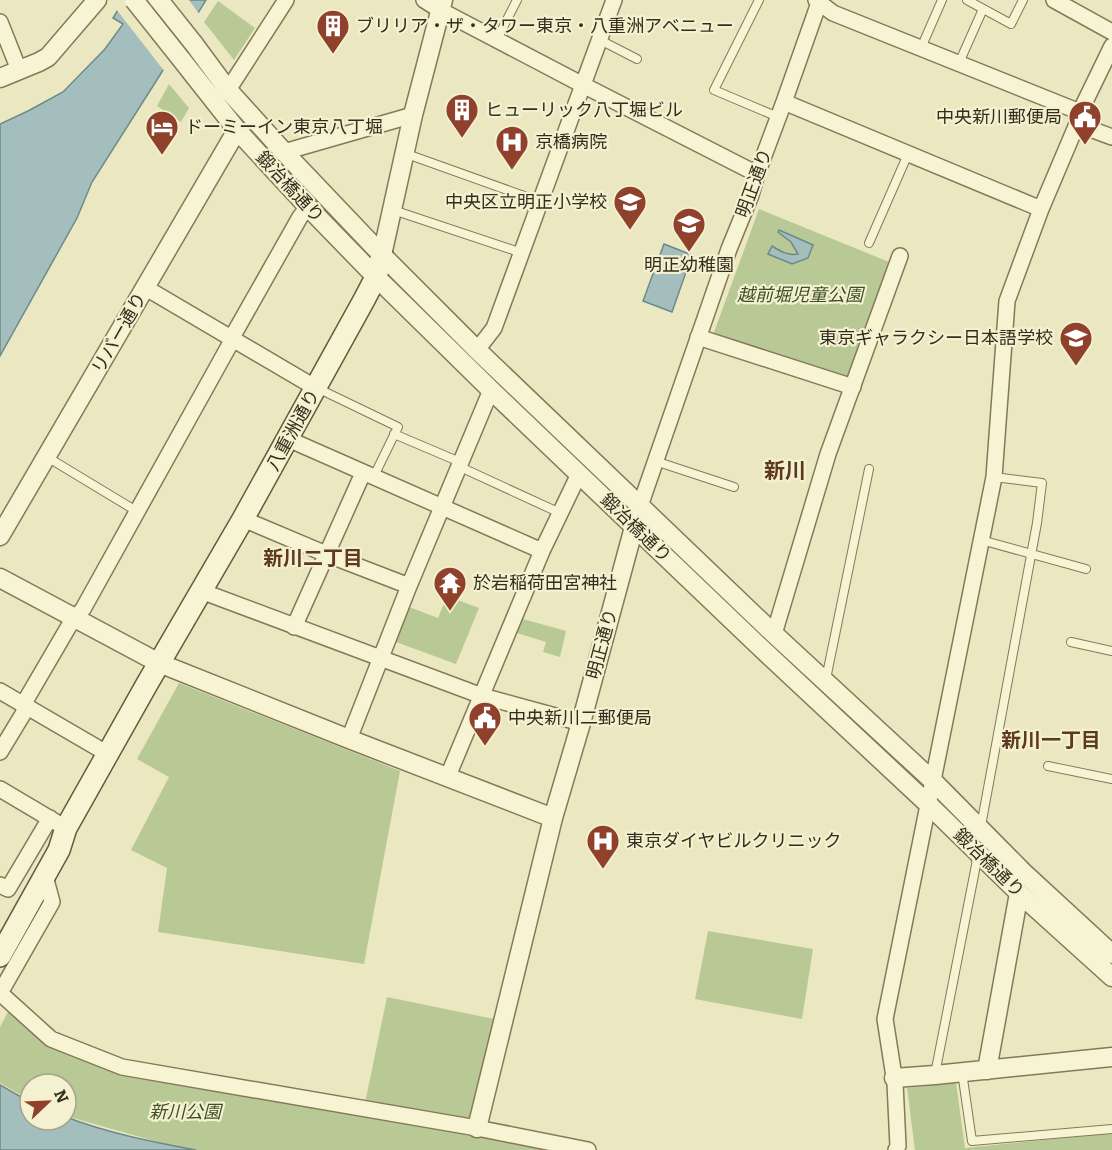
<svg xmlns="http://www.w3.org/2000/svg" width="1112" height="1150" font-family="Bitter,'Noto Sans JP',serif">
  <style>
    .green { fill: #b8c995 }
    .water { fill: #a3bebc; stroke: #6b8b8a; stroke-width: 1.5 }
    .pier { fill: #ebe8c1 }
    .lines { fill: none; stroke-linecap: round; stroke-linejoin: round }
    .service-casing { stroke: #847959; stroke-width: 10 }
    .minor-casing { stroke: #847959; stroke-width: 18 }
    .tertiary-casing { stroke: #847959; stroke-width: 21 }
    .secondary-casing { stroke: #655a3d; stroke-width: 24 }
    .service { stroke: #f7f4d3; stroke-width: 8 }
    .minor { stroke: #f7f4d3; stroke-width: 15 }
    .tertiary { stroke: #f7f4d3; stroke-width: 18 }
    .secondary { stroke: #f7f4d3; stroke-width: 21 }
    .tertiary-bridge-casing { stroke: #847959; stroke-width: 21; stroke-linecap: butt }
    .tertiary-bridge { stroke: #f7f4d3; stroke-width: 18 }
    .labels { text-anchor: middle; stroke-width: 4.5; stroke-linejoin: round; paint-order: stroke }
    .poi-label { font-size: 18px; fill: #342d1d; stroke: #f3f1d0; text-anchor: start }
    .street-label { font-size: 18px; fill: #342d1d; stroke: #f3f1d0 }
    .park-label { font-size: 18px; font-style: italic; fill: #3c5024; stroke: #f3f1d0 }
    .neighbourhood-label { font-size: 20px; font-weight: bold; fill: #5f391e; stroke: #f3f1d0 }
    .quarter-label { font-size: 21px; font-weight: bold; fill: #5f391e; stroke: #f3f1d0 }
  </style>
  <rect width="100%" height="100%" fill="#ebe8c1"/>
  <path class="green" d="M218,1L255,28L234,60L204,22Z
    M169,84L189,108L181,122L157,106Z
    M759,209L894,264L849,381L713,335Z
    M447,596L479,608L456,664L396,642L409,607L438,618Z
    M523,619L566,631L560,657L543,652L546,642L517,633Z
    M179,683L400,771L364,964L158,932L167,868L131,850L169,777L137,759Z
    M708,931L813,949L802,1019L695,999Z
    M387,997L494,1019L472,1121L365,1103Z
    M12,1004L51,1039L122,1067L588,1150H197L168,1145L66,1116V1084H30V1100L0,1083V1027Z
    M956,1083L965,1148L1112,1133V1150H915L907,1088Z"/>
  <path class="water" d="M124,0H206L160,75L92,182L77,218L0,356V124L28,111L63,92L105,49L123,24L113,18Z
    M779,230L813,245L808,258L792,264L768,254L772,246C780,251 788,256 798,254L791,242L778,232Z
    M664,244L692,255L672,312L643,301Z
    M0,1085L30,1102V1120H66V1117C108,1133 152,1142 196,1150H0Z"/>
  <path class="pier" d="M122,0H189L200,15L165,72L116,9Z"/>
  <g class="lines">
    <g class="service-casing">
      <path id="service" d="M759,0L714,90L778,117
        M967,0L1011,24L1023,0
        M497,39L517,0
        M600,40L637,59
        M921,48L942,0
        M959,63L983,9
        M404,153L541,202
        M393,210L522,253
        M869,243L908,154
        M317,388L398,427L373,478
        M394,434L460,462
        M47,457L138,512
        M655,461L734,487
        M458,466L560,513
        M981,540L1086,569
        M1071,642L1112,651
        M826,679L869,469
        M1048,766L1112,779
        M981,826L1037,523L1042,483L994,477
        M962,1072L972,1141L1112,1129
        M935,1074L976,865L977,853"/>
    </g>
    <g class="minor-casing">
      <path id="minor" d="M424,0L440,10L583,85L757,174
        M816,0L833,13L1080,112
        M1054,0L1112,32
        M0,22L19,70
        M228,90L286,0
        M784,102L1041,209
        M1077,124L1112,137
        M284,152L413,115
        M146,288L316,388
        M698,337L853,387
        M477,350L494,328L614,0
        M288,439L542,551
        M640,506L729,249L751,195L757,174L784,102L820,0
        M243,519L326,554L409,586
        M201,591L482,696L581,723
        M294,627L363,473
        M774,634L828,454L900,256
        M0,691L108,754
        M349,739L409,586L491,390
        M0,752L23,714L27,698L69,626L83,609L229,346L235,332L300,217L308,207
        M448,776L542,551L579,474
        M0,789L59,824
        M0,885L8,889L50,818
        M0,993L51,1039L122,1067L477,1128L588,1150
        M0,993L52,902L45,876
        M896,1150L898,1146L895,1083L885,1019L994,477L1007,301L1041,209L1077,124L1080,112L1112,46"/>
    </g>
    <g class="tertiary-casing">
      <path id="tertiary" d="M194,44L228,90L284,152L382,255L477,350L774,634L933,781L1023,872L1112,954
        M181,59L237,130L308,207L376,277L491,390L761,648L928,804L1019,893L1112,977
        M0,78L39,62L48,57L97,0
        M382,255L413,115L443,0
        M0,536L237,130
        M0,578L159,663L349,739L553,818
        M987,1070L1019,893
        M894,1078L935,1075L1112,1057
        M477,1128L553,818L581,723L637,516"/>
    </g>
    <g class="secondary-casing">
      <path id="secondary" d="M0,956L59,850L66,828L147,684L243,519L364,300L376,277L382,255"/>
    </g>
    <use href="#service" class="service"/>
    <use href="#minor" class="minor"/>
    <use href="#tertiary" class="tertiary"/>
    <use href="#secondary" class="secondary"/>
    <g class="tertiary-bridge-casing">
      <path id="tertiary-bridge" d="M134,0L181,59
        M159,0L194,44"/>
    </g>
    <use href="#tertiary-bridge" class="tertiary-bridge"/>
  </g>
  <defs>
    <g id="building-pin" transform="scale(1.725)"><path d="M0 17L-7.5 6A9.5 9.5 0 1 1 7.5 6Z" fill="#90412c" stroke="#f3f1d0"/><path d="M-4-6H4V6H1V3H-1V6H-4ZM-2.5-4.3h1.7v1.8h-1.7ZM.8-4.3h1.7v1.8H.8ZM-2.5-1h1.7V.8h-1.7ZM.8-1h1.7V.8H.8Z" fill="#fff"/></g>
    <g id="civic-pin" transform="scale(1.725)"><path d="M0 17L-7.5 6A9.5 9.5 0 1 1 7.5 6Z" fill="#90412c" stroke="#f3f1d0"/><path d="M-.6-6.5H3V-4.5H.6V-3L4-1V1h2V6H-6V1h2V-1L-.6-3ZM-1.2 2.5V6h2.4V2.5Z" fill="#fff"/></g>
    <g id="hotel-pin" transform="scale(1.725)"><path d="M0 17L-7.5 6A9.5 9.5 0 1 1 7.5 6Z" fill="#90412c" stroke="#f3f1d0"/><path d="M-6-4.5h1.5V1H6V5H4.5V3h-9V5H-6ZM-4 0a1.8 1.8 0 1 1 3.6 0ZM.5 0V-2.5h3Q6-2.5 6 0Z" fill="#fff"/></g>
    <g id="hospital-pin" transform="scale(1.725)"><path d="M0 17L-7.5 6A9.5 9.5 0 1 1 7.5 6Z" fill="#90412c" stroke="#f3f1d0"/><path d="M-5-5h3v3.5h4V-5h3V5h-3V1.5h-4V5h-3Z" fill="#fff"/></g>
    <g id="school-pin" transform="scale(1.725)"><path d="M0 17L-7.5 6A9.5 9.5 0 1 1 7.5 6Z" fill="#90412c" stroke="#f3f1d0"/><path d="M0-5L7-2L0 1L-7-2ZM-4 1L0 2.5L4 1V4Q0 6-4 4Z" fill="#fff"/></g>
    <g id="temple-pin" transform="scale(1.725)"><path d="M0 17L-7.5 6A9.5 9.5 0 1 1 7.5 6Z" fill="#90412c" stroke="#f3f1d0"/><path d="M0-6L5-2H3V0L6.5 2.5H4V6H1.5V3h-3V6H-4V2.5H-6.5L-3 0V-2H-5Z" fill="#fff"/></g>
  </defs>
  <g fill-rule="evenodd">
    <use href="#building-pin" x="333" y="26"/>
    <use href="#building-pin" x="462" y="110"/>
    <use href="#civic-pin" x="1085" y="117"/>
    <use href="#hotel-pin" x="162" y="127"/>
    <use href="#hospital-pin" x="512" y="142"/>
    <use href="#school-pin" x="630" y="202"/>
    <use href="#school-pin" x="689" y="224"/>
    <use href="#school-pin" x="1076" y="338"/>
    <use href="#temple-pin" x="450" y="583"/>
    <use href="#civic-pin" x="485" y="718"/>
    <use href="#hospital-pin" x="603" y="841"/>
  </g>
  <g class="labels">
    <g class="poi-label">
      <text x="356" y="32">ブリリア・ザ・タワー東京・八重洲アベニュー</text>
      <text x="485" y="116">ヒューリック八丁堀ビル</text>
      <text x="1062" y="123" text-anchor="end">中央新川郵便局</text>
      <text x="185" y="133">ドーミーイン東京八丁堀</text>
      <text x="535" y="148">京橋病院</text>
      <text x="607" y="208" text-anchor="end">中央区立明正小学校</text>
      <text x="689" y="271" text-anchor="middle">明正幼稚園</text>
      <text x="1053" y="344" text-anchor="end">東京ギャラクシー日本語学校</text>
      <text x="473" y="589">於岩稲荷田宮神社</text>
      <text x="508" y="724">中央新川二郵便局</text>
      <text x="626" y="847">東京ダイヤビルクリニック</text>
    </g>
    <g class="street-label">
      <text transform="translate(754 183) rotate(-70)" y="6">明正通り</text>
      <text transform="translate(290 187) rotate(47)" y="6">鍛冶橋通り</text>
      <text transform="translate(119 333) rotate(-60)" y="6">リバー通り</text>
      <text transform="translate(293 430) rotate(-61)" y="6">八重洲通り</text>
      <text transform="translate(636 528) rotate(44)" y="6">鍛冶橋通り</text>
      <text transform="translate(602 644) rotate(-75)" y="6">明正通り</text>
      <text transform="translate(989 863) rotate(44)" y="6">鍛冶橋通り</text>
    </g>
    <g class="park-label">
      <text x="800" y="301">越前堀児童公園</text>
      <text x="185" y="1118">新川公園</text>
    </g>
    <g class="neighbourhood-label">
      <text x="313" y="565">新川二丁目</text>
      <text x="1051" y="747">新川一丁目</text>
    </g>
    <g class="quarter-label">
      <text x="785" y="478">新川</text>
    </g>
  </g>
  <g transform="translate(48 1102) rotate(67)"><circle r="28" fill="#f3f1d0" stroke="#a7a388" stroke-width="1.5"/>
  <path d="M0-4.5L10 22L0 15L-10 22Z" fill="#90412c"/>
  <text y="-9" font-size="16" font-weight="bold" text-anchor="middle" fill="#342d1d">N</text>
  </g>
</svg>
